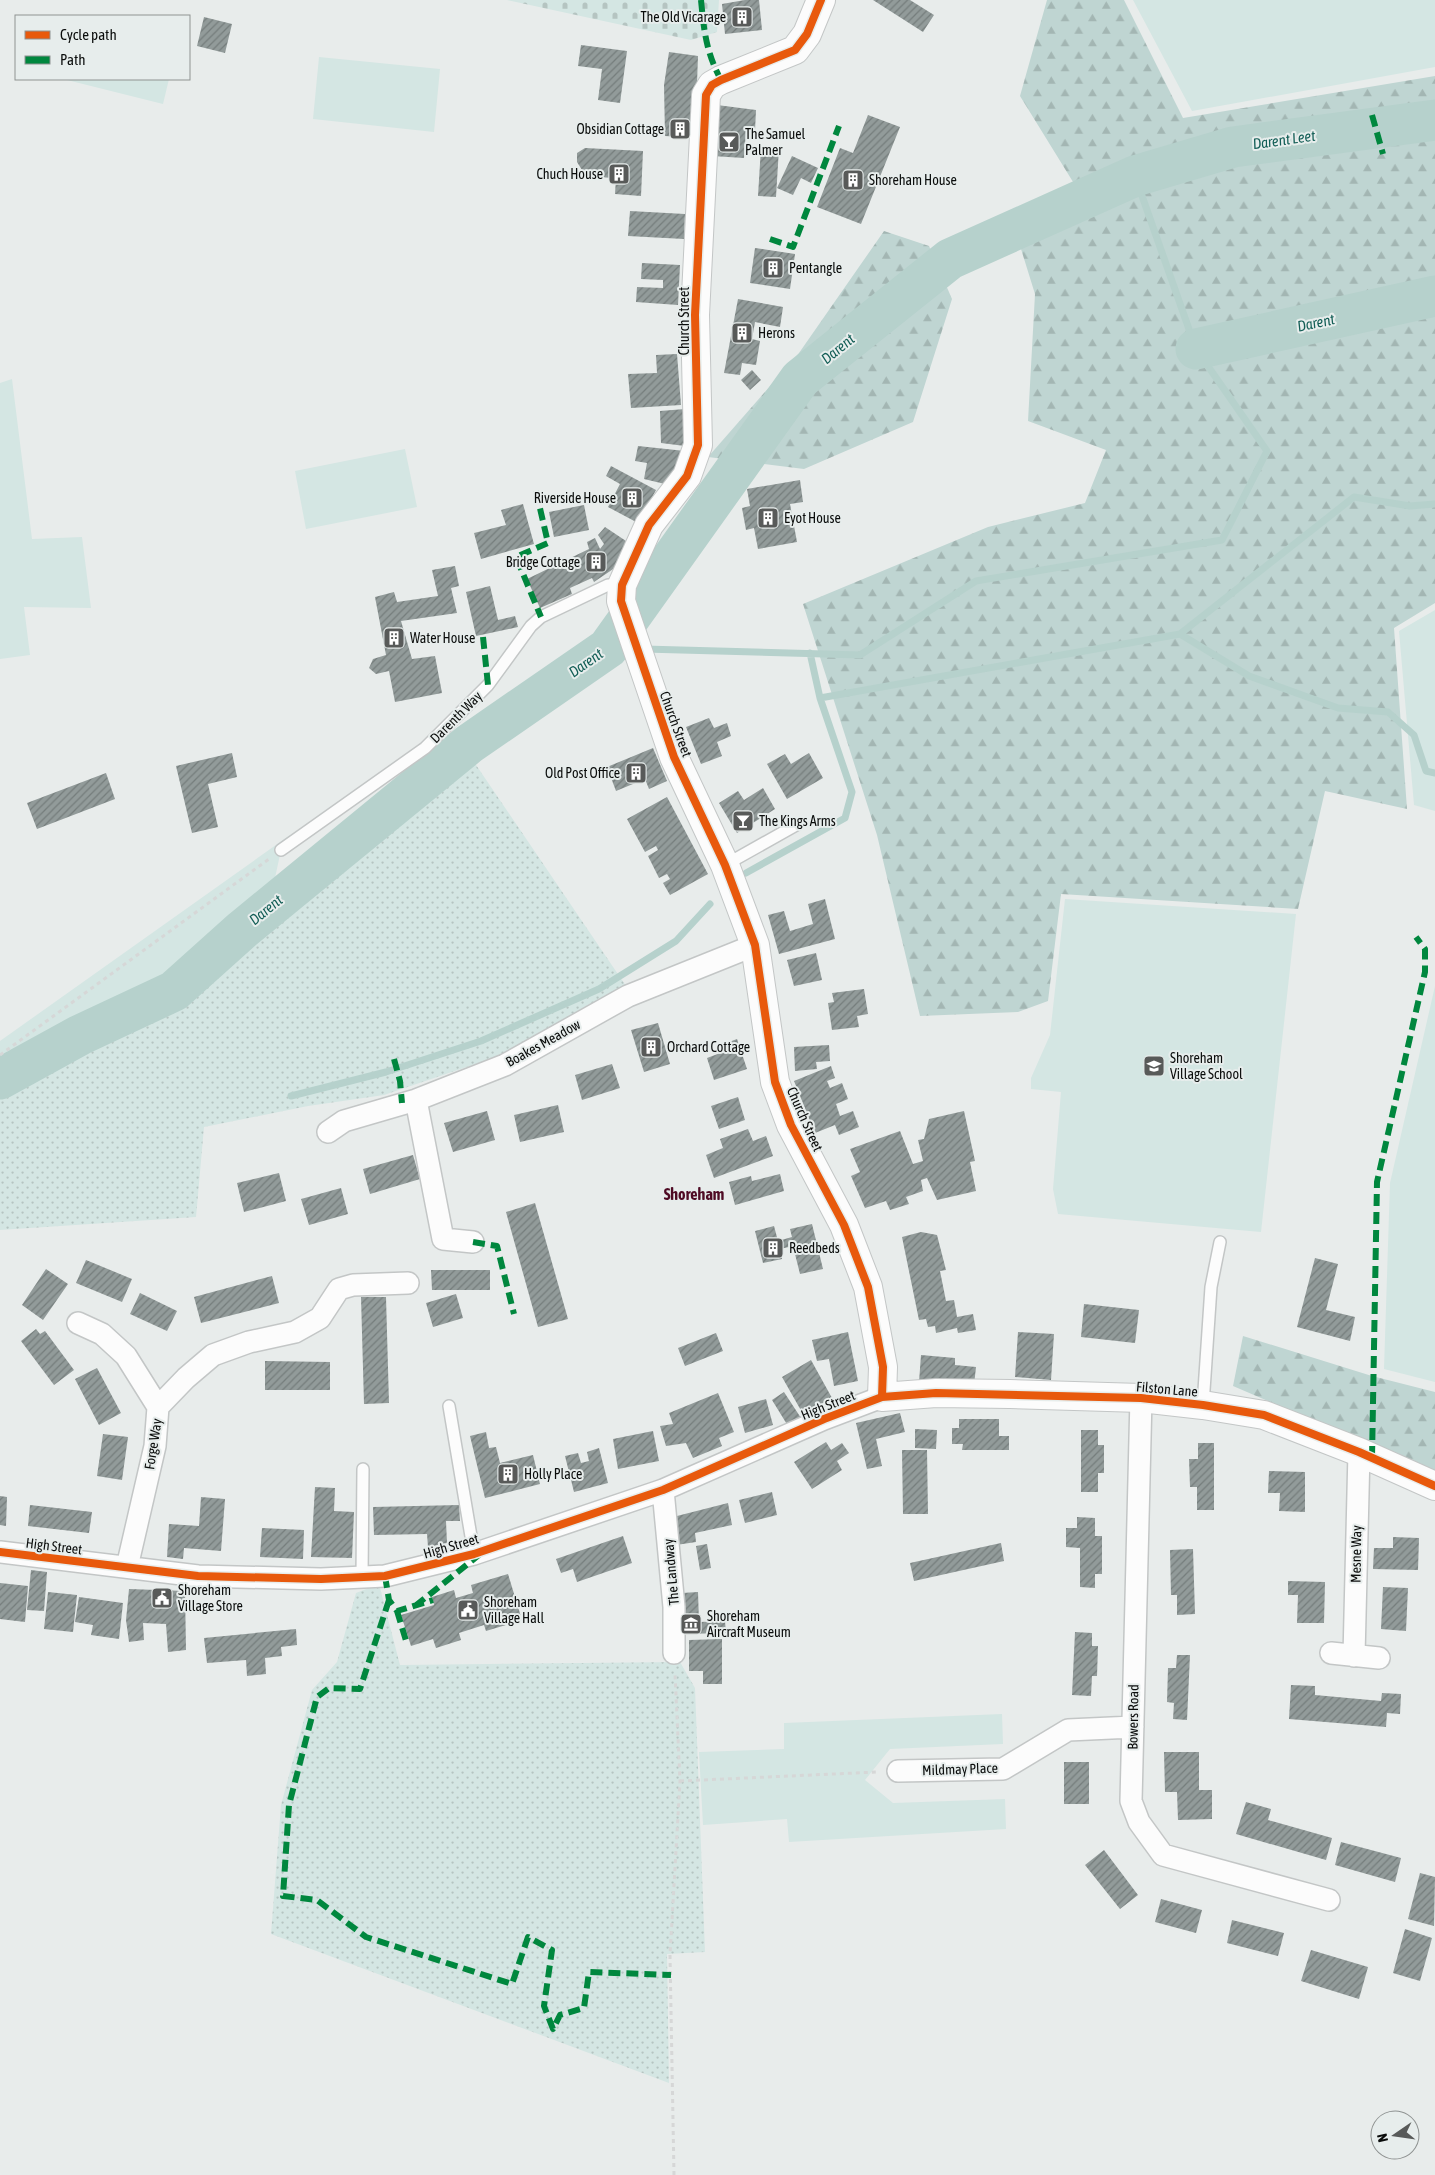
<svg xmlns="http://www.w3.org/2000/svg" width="1435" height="2175" font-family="'Asap Condensed',sans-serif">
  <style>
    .grass { fill: #d4e6e3 }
    .forest { fill: url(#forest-firs) }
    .cemetery { fill: url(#cemetery-stones) }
    .park { fill: url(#park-dots) }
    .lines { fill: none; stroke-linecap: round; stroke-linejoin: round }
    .stream { stroke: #b6d1cc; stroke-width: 7 }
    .river { stroke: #b6d1cc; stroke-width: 41 }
    .building { fill: url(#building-hatch) }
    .service-casing { stroke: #c3c6c6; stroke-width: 14 }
    .minor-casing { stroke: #c3c6c6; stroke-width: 24 }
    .tertiary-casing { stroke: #c3c6c6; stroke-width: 30 }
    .path { stroke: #d6d7d7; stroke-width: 3; stroke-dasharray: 4 4; stroke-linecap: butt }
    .service { stroke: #fcfcfc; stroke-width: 11 }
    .minor { stroke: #fcfcfc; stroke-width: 21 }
    .tertiary { stroke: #fcfcfc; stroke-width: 28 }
    .quiet { stroke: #00873e; stroke-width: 6; stroke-dasharray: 12 6; stroke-linecap: butt }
    .cycleway-casing { stroke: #e7edec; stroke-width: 11 }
    .cycleway { stroke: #e8590c; stroke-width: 8 }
    .labels { text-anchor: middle; stroke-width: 4; stroke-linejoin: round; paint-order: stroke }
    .poi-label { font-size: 14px; fill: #0a0c0b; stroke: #e7edec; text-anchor: start }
    .street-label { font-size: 14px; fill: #0a0c0b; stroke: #e7edec }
    .water-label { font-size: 15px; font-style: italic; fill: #135e56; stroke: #e7edec }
    .quarter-label { font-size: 16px; font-weight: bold; fill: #4f0b24; stroke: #e7edec }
  </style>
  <defs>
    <pattern id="forest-firs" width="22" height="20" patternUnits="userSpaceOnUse" patternTransform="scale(1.25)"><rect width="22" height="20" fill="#bfd5d2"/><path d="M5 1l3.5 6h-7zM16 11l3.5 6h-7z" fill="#a3b6b3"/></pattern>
    <pattern id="cemetery-stones" width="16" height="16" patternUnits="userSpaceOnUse" patternTransform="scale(1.25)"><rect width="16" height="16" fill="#d4e6e3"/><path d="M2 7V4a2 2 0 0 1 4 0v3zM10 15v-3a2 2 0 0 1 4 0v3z" fill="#b5c4c1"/></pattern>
    <pattern id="park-dots" width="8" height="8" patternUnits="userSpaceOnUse" patternTransform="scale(1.25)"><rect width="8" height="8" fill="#d4e6e3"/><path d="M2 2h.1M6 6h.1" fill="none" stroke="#b5c4c1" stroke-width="1.8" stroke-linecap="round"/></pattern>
    <pattern id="building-hatch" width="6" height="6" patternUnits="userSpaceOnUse" patternTransform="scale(1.25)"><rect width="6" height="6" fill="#929b9a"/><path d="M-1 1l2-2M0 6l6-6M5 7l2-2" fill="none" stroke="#757d7c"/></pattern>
  </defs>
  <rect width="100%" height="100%" fill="#e8eceb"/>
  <path class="grass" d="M1133,0H1435V67L1192,111Z
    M319,57L440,69L434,132L313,119Z
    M63,79H169L163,104Z
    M12,379L32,539L82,537L91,608L24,607L30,655L0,659V383Z
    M405,449L417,507L306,529L295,471Z
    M1435,610V811L1414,805L1399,631Z
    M290,835L281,850L272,892L165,985L11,1061L0,1064V1041Z
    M1065,899L1296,914L1261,1232L1058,1214L1053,1189L1061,1092L1031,1089V1078L1050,1035Z
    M1435,986V1382L1384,1369L1390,1183Z
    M1002,1714L1003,1744L890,1749L865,1780L893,1803L1005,1799L1006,1829L789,1842L787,1819L703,1825L699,1752L784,1749V1723Z"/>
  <path class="forest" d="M1047,0H1124L1183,118L1435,76V603L1394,628L1407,809L1325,791L1298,909L1061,894L1048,1001L1018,1012L920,1016L877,835L803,604L988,527L1085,503L1106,450L1028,421L1035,294L1012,220L1078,190L1020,96Z
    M884,231L929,246L952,299L913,422L804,469L708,457L799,353Z
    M1243,1336L1372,1376L1435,1392V1473L1233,1386Z"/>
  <path class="cemetery" d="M507,0H719L717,32L691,40Z"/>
  <path class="park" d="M472,759L626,986L502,1055L384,1095L308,1106L204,1127L196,1217L0,1230V1092L80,1046L181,1000L250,939Z
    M379,1584L400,1665L680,1662L695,1688L705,1952L667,1954L669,2083L271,1934L281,1805L312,1690L337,1662L356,1593Z"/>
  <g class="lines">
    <path class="stream" d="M1180,634L1249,676L1338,708L1388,712L1414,735L1426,771L1435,773
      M608,648H631
      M644,649L860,655L976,581L1222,540L1267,451L1196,349L1135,176
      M820,698L1180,634L1354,497L1410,506L1435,504
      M746,873L845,818L852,792L820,698L810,653
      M291,1096L386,1072L481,1041L599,989L676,941L710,904"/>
    <path class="river" d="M1196,349L1435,296
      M0,1079L80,1035L174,991L242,930L469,744L608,648L800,379L950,259L1135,176L1233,147L1435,120"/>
  </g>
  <path class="building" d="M745,0H759L762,30L725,34L722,4Z
    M873,0H910L934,15L923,32Z
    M204,17L232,24L225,53L197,46Z
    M581,45L627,51L620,103L598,100L602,69L578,66Z
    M669,52L698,56L695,138L665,136L664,85Z
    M717,105L756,110L755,131H746L744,158L712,156Z
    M868,115L900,127L861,224L817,207L840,148L853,153Z
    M761,147L779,148L776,197L758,196Z
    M585,148L643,151L641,196L615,194L616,178L595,177L596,171L582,170L577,162V153Z
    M792,156L818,168L811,183L801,178L793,195L777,188Z
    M630,211L685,214L684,239L628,236Z
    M755,248L795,254L790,289L750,283Z
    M642,263L680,265L678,305L636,302L637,287L663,288V280L641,279Z
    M738,299L783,307L780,327L755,322L752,339L760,341L756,365L742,363L740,375L724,373Z
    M677,354L681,405L631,408L628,374L657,373L656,355Z
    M752,370L761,380L750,390L741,380Z
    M685,409V446L661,443L660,411Z
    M638,446L685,451L669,485L644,479L647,463L635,461Z
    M611,466L656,490L638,523L608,507L620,484L606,476Z
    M800,480L803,502L790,504L797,542L758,549L754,528L746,530L742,508L750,506L747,489Z
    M523,504L534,544L481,559L474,533L506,525L501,510Z
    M584,505L589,530L554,537L549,512Z
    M605,527L632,545L625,561L594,582L592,578L570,588L572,594L540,608L527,579L589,549L587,542L595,538L600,549L604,544L598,535Z
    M455,566L459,586L451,588L457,613L401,621L412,659L435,656L442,693L395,702L389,671L376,674L369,668L373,659L386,655L375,597L394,592L397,602L438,596L432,570Z
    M490,586L498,620L515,616L518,627L476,636L466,592Z
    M709,718L714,728L727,723L731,736L717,742L722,756L701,764L686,727Z
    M653,748L667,781L649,789L645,779L616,791L607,767Z
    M232,753L237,777L208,784L218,827L192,833L176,766Z
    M809,753L823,778L787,799L767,764L785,754L791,764Z
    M106,773L115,799L37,829L27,803Z
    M763,788L775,809L737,833L719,803L738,791L744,800Z
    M667,797L708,874L670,895L663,883L670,879L667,874L659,878L648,856L658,850L656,846L645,852L627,819Z
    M825,899L835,939L779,954L768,915L784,911L790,931L813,924L808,904Z
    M816,953L822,980L794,986L787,960Z
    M864,989L868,1014L857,1016L859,1027L832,1030L828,1003L834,1002L832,993Z
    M658,1023L670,1064L644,1072L631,1030Z
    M737,1039L747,1069L714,1080L707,1058L723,1052L721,1045Z
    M829,1045L830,1061L816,1062L817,1069L795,1071L794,1047Z
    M612,1064L620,1088L582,1100L575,1075Z
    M831,1066L835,1078L827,1081L830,1088L842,1083L848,1099L836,1104L840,1116L853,1111L859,1127L839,1135L835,1125L815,1133L794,1081Z
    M738,1097L745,1120L719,1129L711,1106Z
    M558,1105L564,1132L520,1142L514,1115Z
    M487,1111L495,1140L453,1152L444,1123Z
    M964,1111L975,1161L970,1162L976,1191L937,1200L927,1178L921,1180L923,1191L906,1197L909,1204L890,1210L886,1201L865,1208L851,1176L860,1172L850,1149L900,1131L913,1164L923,1161L918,1140L924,1139L929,1119Z
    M748,1129L753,1141L766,1136L773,1156L714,1178L706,1155L723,1148L720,1139Z
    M413,1155L420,1179L370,1194L363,1169Z
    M279,1173L286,1201L244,1212L237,1183Z
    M780,1174L784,1191L735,1205L729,1182L751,1176L752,1181Z
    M341,1188L348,1214L309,1225L301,1199Z
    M535,1203L568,1319L538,1327L506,1212Z
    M812,1224L823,1269L800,1274L793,1246L780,1249L782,1259L763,1263L755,1231L774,1226L778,1241L792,1237L790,1229Z
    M921,1232L937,1235L946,1270L940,1271L946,1301L954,1300L957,1317L973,1314L976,1330L958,1333L957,1328L936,1333L935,1326L928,1327L926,1319L919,1320L902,1237Z
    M1315,1258L1338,1264L1326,1310L1355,1317L1350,1341L1297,1327Z
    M86,1260L132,1279L122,1302L76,1283Z
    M46,1269L68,1284L43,1320L22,1305Z
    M431,1270H490V1290H432Z
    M272,1276L279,1303L201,1323L194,1297Z
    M140,1293L177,1311L167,1331L130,1314Z
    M456,1294L463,1318L433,1327L426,1303Z
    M361,1297H386L389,1403L364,1404Z
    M1084,1304L1139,1310L1135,1343L1081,1337Z
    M36,1329L40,1334L45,1331L74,1370L54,1385L21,1341Z
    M848,1332L858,1381L834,1386L829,1359L817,1361L812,1340Z
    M1018,1332L1054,1334L1051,1380L1015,1377Z
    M716,1333L723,1351L685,1366L678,1348Z
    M921,1355L955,1358V1365L976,1367L974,1385L919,1382Z
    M811,1360L832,1398L803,1414L782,1377Z
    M265,1361L330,1362V1390H265Z
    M97,1368L121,1413L99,1425L75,1379Z
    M784,1392L801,1418L788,1426L772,1400Z
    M718,1393L734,1432L719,1438L722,1446L693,1458L686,1443L666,1446L660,1426L673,1424L669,1413Z
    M766,1399L773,1425L745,1433L738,1407Z
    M900,1413L905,1432L876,1439L882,1466L867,1469L856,1423Z
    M959,1419H999V1436H1009V1450H962L963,1444H952V1428H959Z
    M915,1429L937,1430L936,1449L915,1448Z
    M1081,1430H1098V1445H1104V1473H1098V1492H1081Z
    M653,1431L659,1461L618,1469L613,1439Z
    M486,1432L489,1448L496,1447L500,1463L533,1455L540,1484L485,1498L470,1436Z
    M103,1434L128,1437L122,1480L97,1476Z
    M826,1442L831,1450L842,1443L849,1453L837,1461L842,1470L812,1489L794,1462Z
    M1198,1443H1214V1510H1197V1487H1190L1189,1459H1198Z
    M599,1448L608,1483L574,1492L565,1456L578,1453L581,1463L589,1461L587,1452Z
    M902,1450H927L928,1514H903Z
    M1269,1471L1305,1472V1512L1279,1511L1280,1493H1268Z
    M315,1487L335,1488L334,1511L354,1512L352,1558L311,1557Z
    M772,1492L777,1515L745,1523L739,1500Z
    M0,1496L7,1497L6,1526L0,1525Z
    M201,1497L225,1499L221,1551L184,1548L183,1559L167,1557L169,1524L199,1526Z
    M728,1503L732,1525L695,1533L696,1542L676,1545L673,1517Z
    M30,1505L92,1512L89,1533L28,1526Z
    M459,1505L460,1521H446L447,1543L428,1547L427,1534L374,1535L373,1507Z
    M1077,1517L1095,1518V1536H1102V1574H1095V1588L1080,1587V1548L1066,1547V1528H1077Z
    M262,1528L304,1530L303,1559L260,1557Z
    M623,1536L632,1563L577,1582L573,1569L561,1573L556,1559Z
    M1393,1537L1419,1538L1418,1570L1373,1569L1374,1548H1393Z
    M1001,1543L1004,1561L914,1581L910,1563Z
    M707,1544L711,1568L700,1570L696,1546Z
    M1193,1549L1195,1614L1177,1615V1595H1171L1170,1550Z
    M31,1570L47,1572L44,1611L27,1610Z
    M508,1574L522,1620L486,1631L484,1625L459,1633L461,1640L436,1648L433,1639L411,1646L401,1615L434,1605L432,1597L454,1590L456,1598L473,1593L471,1585Z
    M1288,1581L1325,1582L1324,1623H1297L1298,1595H1288Z
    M0,1583L28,1586L25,1622L0,1619Z
    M1383,1587L1408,1588L1406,1631L1381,1629Z
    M129,1589L185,1591L186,1650L168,1652L166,1624L143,1623L144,1640L129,1642L126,1620Z
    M48,1592L77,1595L73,1632L44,1629Z
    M698,1592L699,1622L725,1621L726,1633L684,1634L682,1593Z
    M79,1597L123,1603L119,1639L91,1635L93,1625L75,1622Z
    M296,1629L297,1645L281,1647L282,1656L265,1658L266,1674L247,1676L246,1660L207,1663L204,1638Z
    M1075,1632L1092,1633V1646H1098L1097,1676H1092L1091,1696L1072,1695Z
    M722,1639V1684H703V1671H689V1640Z
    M1177,1655H1190L1187,1720L1173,1719L1174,1703L1167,1702L1168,1668H1176Z
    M1291,1685L1315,1686V1695L1381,1701L1382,1693L1401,1694L1400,1714L1387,1713L1386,1727L1289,1719Z
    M1164,1752H1199V1790H1212V1819L1178,1820L1177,1792H1165Z
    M1064,1762H1089V1804H1064Z
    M1246,1802L1271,1809L1268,1820L1332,1838L1326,1860L1236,1834Z
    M1341,1842L1401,1858L1395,1882L1335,1865Z
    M1104,1850L1138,1895L1120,1909L1085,1865Z
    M1420,1873L1435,1877L1434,1926L1408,1919Z
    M1161,1899L1202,1910L1196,1933L1155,1922Z
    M1232,1920L1284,1933L1278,1956L1227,1943Z
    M1405,1929L1432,1938L1420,1981L1393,1973Z
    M1311,1950L1368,1967L1359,1999L1301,1981Z"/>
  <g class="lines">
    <g class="service-casing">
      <path id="service" d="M281,850L425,748L488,685L531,626L541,617L608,585H622
        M725,865L798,824
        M1203,1405L1211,1287L1220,1242
        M449,1406L474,1554
        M362,1577L363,1469"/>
    </g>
    <g class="minor-casing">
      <path id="minor" d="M416,1100L443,1239L473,1242
        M328,1132L344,1121L416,1100L505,1065L628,996L755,945
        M78,1323L102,1334L126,1356L158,1407L155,1446L127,1567
        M1141,1398L1131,1801L1139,1822L1163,1855L1329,1900
        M158,1407L186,1378L213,1355L249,1342L295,1332L320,1318L339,1289L353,1285L408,1283
        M663,1490L674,1607V1653
        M0,1552L198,1576L321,1579L385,1576L474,1554L663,1490L824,1419L882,1397
        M1331,1653L1379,1658
        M1354,1656L1359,1452
        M898,1771L1003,1769L1068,1730L1133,1727"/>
    </g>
    <g class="tertiary-casing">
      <path id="tertiary" d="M821,0L807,34L795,50L721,80L712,85L706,95L695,315L698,445L687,476L649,525L622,585L621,601L674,757L725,865L755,945L775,1082L791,1125L844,1225L868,1287L883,1367L882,1397L936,1393L1010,1394L1141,1398L1203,1405L1264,1415L1359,1452L1435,1486"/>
    </g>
    <path class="path" d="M0,1055L269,859
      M680,1781L877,1772
      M674,2175L670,1955L680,1781L675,1674"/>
    <use href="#service" class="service"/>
    <use href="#minor" class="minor"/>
    <use href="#tertiary" class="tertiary"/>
    <path class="quiet" d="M701,0C704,31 706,52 721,80
      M1372,115L1383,154
      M770,239L793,247L839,126
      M536,491L548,543L516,557L541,617
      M483,637L488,685
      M394,1059L400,1081L402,1103
      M473,1242L497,1246L514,1314
      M1372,1458L1377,1182L1425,972V949L1416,937
      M385,1576L389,1600L397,1611L433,1600
      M389,1600L360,1689L329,1688L317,1697L289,1805L283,1896L317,1900L366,1937L512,1984L528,1937L552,1950L544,2006L553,2029L560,2015L584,2008L589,1972L671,1975
      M415,1606L479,1555
      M397,1611L407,1644"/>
    <g class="cycleway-casing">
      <path id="cycleway" d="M821,0L807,34L795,50L721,80L712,85L706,95L695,315L698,445L687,476L649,525L622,585L621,601L674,757L725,865L755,945L775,1082L791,1125L844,1225L868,1287L883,1367L882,1397
        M0,1552L198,1576L321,1579L385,1576L474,1554L663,1490L824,1419L882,1397L936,1393L1141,1398L1203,1405L1264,1415L1359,1452L1435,1486"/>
    </g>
    <use href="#cycleway" class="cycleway"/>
  </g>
  <defs>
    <g id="building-square" transform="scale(1.125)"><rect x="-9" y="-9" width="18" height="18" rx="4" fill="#585a59" stroke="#e7edec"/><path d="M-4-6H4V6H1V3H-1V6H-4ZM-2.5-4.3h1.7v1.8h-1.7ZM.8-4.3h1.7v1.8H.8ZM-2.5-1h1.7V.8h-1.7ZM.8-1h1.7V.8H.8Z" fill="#fff"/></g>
    <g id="bar-square" transform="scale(1.125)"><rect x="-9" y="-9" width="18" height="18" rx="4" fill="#585a59" stroke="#e7edec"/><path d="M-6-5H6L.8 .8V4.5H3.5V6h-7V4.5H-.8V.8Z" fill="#fff"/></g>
    <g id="school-square" transform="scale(1.125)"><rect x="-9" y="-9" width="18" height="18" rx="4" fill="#585a59" stroke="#e7edec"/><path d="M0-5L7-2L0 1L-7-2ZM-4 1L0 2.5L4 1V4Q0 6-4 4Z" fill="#fff"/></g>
    <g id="civic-square" transform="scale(1.125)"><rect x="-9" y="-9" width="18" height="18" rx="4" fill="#585a59" stroke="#e7edec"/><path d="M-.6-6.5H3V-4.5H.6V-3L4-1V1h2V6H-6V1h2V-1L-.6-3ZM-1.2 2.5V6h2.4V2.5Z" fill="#fff"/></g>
    <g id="museum-square" transform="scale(1.125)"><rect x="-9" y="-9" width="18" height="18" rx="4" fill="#585a59" stroke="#e7edec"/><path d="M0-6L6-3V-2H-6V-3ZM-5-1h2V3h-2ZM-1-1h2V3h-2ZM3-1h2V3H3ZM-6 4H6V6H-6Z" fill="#fff"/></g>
  </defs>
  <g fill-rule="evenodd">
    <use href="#building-square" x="742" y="17"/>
    <use href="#building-square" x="680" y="129"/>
    <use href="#bar-square" x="729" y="142"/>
    <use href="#building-square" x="619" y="174"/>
    <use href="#building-square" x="853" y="180"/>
    <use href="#building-square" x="773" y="268"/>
    <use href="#building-square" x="742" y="333"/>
    <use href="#building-square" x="632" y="498"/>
    <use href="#building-square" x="768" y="518"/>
    <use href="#building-square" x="596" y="562"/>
    <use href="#building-square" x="394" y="638"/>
    <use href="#building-square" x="636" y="773"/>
    <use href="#bar-square" x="743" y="821"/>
    <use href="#building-square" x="651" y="1047"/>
    <use href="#school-square" x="1154" y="1066"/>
    <use href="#building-square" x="773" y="1248"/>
    <use href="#building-square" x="508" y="1474"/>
    <use href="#civic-square" x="162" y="1598"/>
    <use href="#civic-square" x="468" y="1610"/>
    <use href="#museum-square" x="691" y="1624"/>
  </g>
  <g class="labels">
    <g class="poi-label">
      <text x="726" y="22" text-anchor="end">The Old Vicarage</text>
      <text x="664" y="134" text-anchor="end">Obsidian Cottage</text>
      <text x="745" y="139">The Samuel<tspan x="745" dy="16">Palmer</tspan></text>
      <text x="603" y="179" text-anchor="end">Chuch House</text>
      <text x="869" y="185">Shoreham House</text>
      <text x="789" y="273">Pentangle</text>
      <text x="758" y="338">Herons</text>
      <text x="616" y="503" text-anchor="end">Riverside House</text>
      <text x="784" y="523">Eyot House</text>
      <text x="580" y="567" text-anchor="end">Bridge Cottage</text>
      <text x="410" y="643">Water House</text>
      <text x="620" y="778" text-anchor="end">Old Post Office</text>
      <text x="759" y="826">The Kings Arms</text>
      <text x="667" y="1052">Orchard Cottage</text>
      <text x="1170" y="1063">Shoreham<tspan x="1170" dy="16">Village School</tspan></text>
      <text x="789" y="1253">Reedbeds</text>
      <text x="524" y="1479">Holly Place</text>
      <text x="178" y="1595">Shoreham<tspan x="178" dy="16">Village Store</tspan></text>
      <text x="484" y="1607">Shoreham<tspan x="484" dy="16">Village Hall</tspan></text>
      <text x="707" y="1621">Shoreham<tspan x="707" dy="16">Aircraft Museum</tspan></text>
    </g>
    <g class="street-label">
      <text transform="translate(684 321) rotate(-90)" y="5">Church Street</text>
      <text transform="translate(456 717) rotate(-45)" y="5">Darenth Way</text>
      <text transform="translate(676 724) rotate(70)" y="5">Church Street</text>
      <text transform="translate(543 1043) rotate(-29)" y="5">Boakes Meadow</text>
      <text transform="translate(805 1119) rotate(66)" y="5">Church Street</text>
      <text transform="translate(1167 1389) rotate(5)" y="5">Filston Lane</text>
      <text transform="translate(828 1405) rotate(-22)" y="5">High Street</text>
      <text transform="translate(153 1444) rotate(-81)" y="5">Forge Way</text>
      <text transform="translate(54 1546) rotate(7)" y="5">High Street</text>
      <text transform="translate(451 1546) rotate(-16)" y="5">High Street</text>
      <text transform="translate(1356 1554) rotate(-89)" y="5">Mesne Way</text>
      <text transform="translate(671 1572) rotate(-95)" y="5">The Landway</text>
      <text transform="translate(1133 1717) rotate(-89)" y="5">Bowers Road</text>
      <text transform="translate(960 1769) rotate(-2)" y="5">Mildmay Place</text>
    </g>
    <g class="water-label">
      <text transform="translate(1284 140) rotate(-8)" y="5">Darent Leet</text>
      <text transform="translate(1316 323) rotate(-12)" y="5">Darent</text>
      <text transform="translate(838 349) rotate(-39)" y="5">Darent</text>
      <text transform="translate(586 663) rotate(-35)" y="5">Darent</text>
      <text transform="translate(266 910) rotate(-39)" y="5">Darent</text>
    </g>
    <g class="quarter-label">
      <text x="694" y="1200">Shoreham</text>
    </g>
  </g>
  <rect x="15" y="15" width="175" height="65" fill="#e7edec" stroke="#8f9392"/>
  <rect x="25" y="31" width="25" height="8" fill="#e8590c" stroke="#8f9392"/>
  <text x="60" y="40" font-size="15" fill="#0a0c0b">Cycle path</text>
  <rect x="25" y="56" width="25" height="8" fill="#00873e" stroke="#8f9392"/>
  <text x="60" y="65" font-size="15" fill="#0a0c0b">Path</text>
  <g transform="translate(1395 2135) rotate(257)"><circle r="24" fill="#e7edec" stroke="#8f9392"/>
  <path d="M0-4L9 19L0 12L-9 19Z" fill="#585a59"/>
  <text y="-8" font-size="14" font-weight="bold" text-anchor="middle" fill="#0a0c0b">N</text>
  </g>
</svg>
